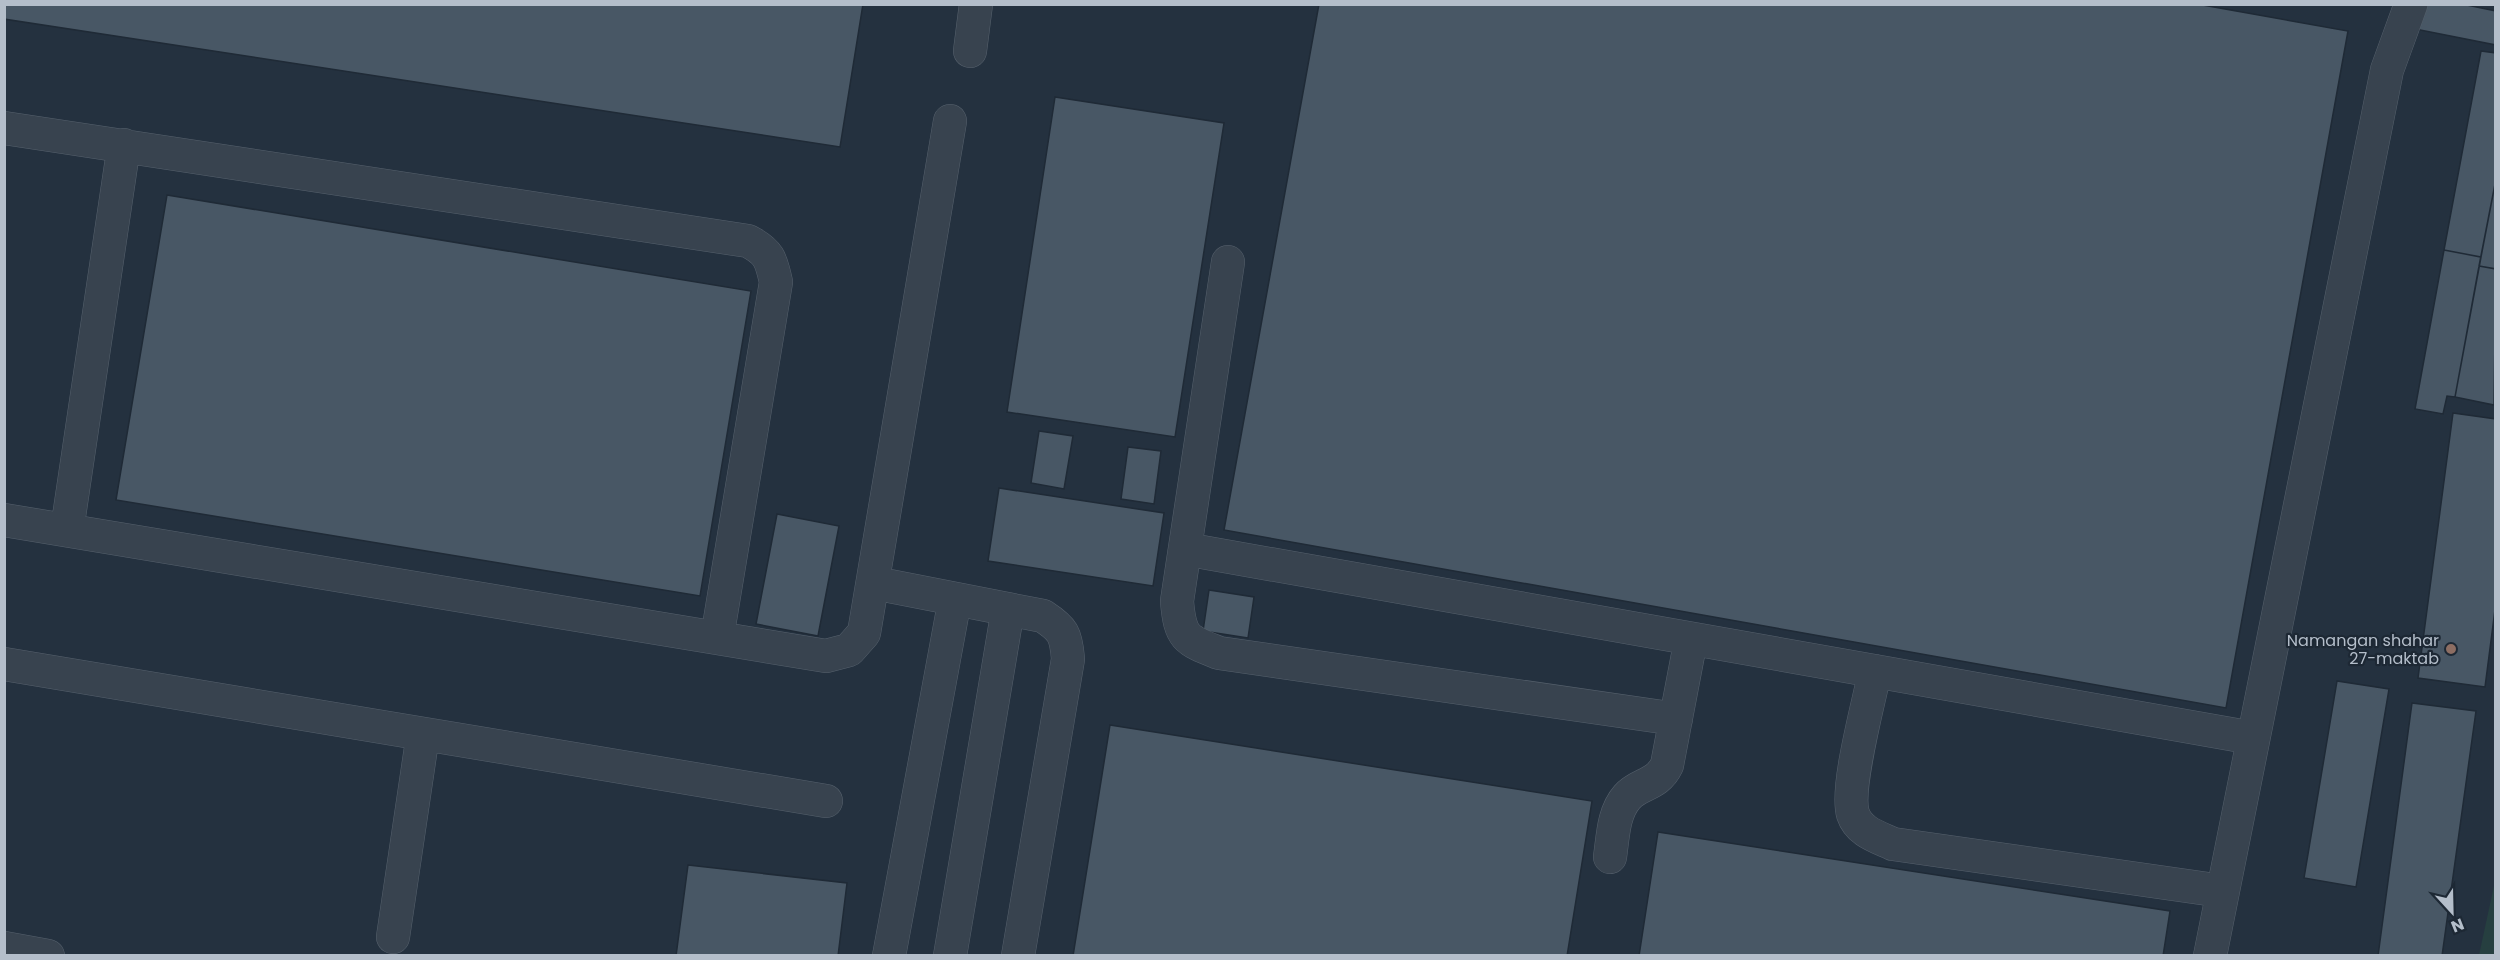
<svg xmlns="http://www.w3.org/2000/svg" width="2500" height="960" font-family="Poppins,sans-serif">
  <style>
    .green { fill: #263f40 }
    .building { fill: #485765; stroke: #1f2a36; stroke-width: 1.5 }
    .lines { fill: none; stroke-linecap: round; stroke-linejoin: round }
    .minor-casing { stroke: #56616d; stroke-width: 34 }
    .minor { stroke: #38434f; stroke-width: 33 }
    .education-dot { fill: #8d6e63; stroke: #1d2834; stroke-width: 2 }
    .labels { text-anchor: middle; stroke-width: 4.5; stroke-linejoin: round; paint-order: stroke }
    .poi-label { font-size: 16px; fill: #b4beca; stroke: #1d2834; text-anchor: end }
  </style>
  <rect width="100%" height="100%" fill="#24313f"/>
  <path class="green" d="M2495,881V955H2479Z"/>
  <path class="building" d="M4,4H863L840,147L4,19Z
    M1319,4H2197L2348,31L2226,708L1224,530Z
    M2420,4H2462L2496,11V45L2415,29Z
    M2481,51L2496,53V179L2481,257L2444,250Z
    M1055,97L1224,123L1175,437L1007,412Z
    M2496,179V269L2479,266Z
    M167,195L751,291L700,596L116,500Z
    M2444,250L2481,257L2455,397L2447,396L2443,414L2415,409Z
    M2479,266L2496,269L2494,405L2455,397Z
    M2453,413L2496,419V602L2485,687L2418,678Z
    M1039,431L1073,436L1064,489L1031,483Z
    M1128,447L1161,451L1154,504L1121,499Z
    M999,488L1164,513L1153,586L988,561Z
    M777,514L839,526L818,636L756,624Z
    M1209,590L1254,597L1248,638L1203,631Z
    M2337,681L2389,689L2356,887L2304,878Z
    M2412,703L2476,711L2442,956H2378Z
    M1110,725L1592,801L1567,956H1073Z
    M1658,832L2170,911L2163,956H1639Z
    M688,865L847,883L838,956H676Z"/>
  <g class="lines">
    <g class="minor-casing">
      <path id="minor" d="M970,51L976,4
        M4,128L748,241C769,252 771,259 776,282L717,638L4,520
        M1228,262L1177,601C1180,638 1186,640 1219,653L1676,719
        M67,530L124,145
        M1185,549L2253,738
        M874,583L1043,616C1063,629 1066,634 1068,659L1018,956
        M717,638L826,656L849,650L864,633L950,121
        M4,664L826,801
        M1875,671C1869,702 1845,788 1853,814C1859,832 1878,837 1893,844L2222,891
        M1610,857C1613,837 1613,813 1627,797C1639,783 1657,786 1667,765L1691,639
        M393,937L423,734
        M4,948L48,956
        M889,956L955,599
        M950,956L1008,609
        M2210,956L2387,70L2411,4"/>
    </g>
    <use href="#minor" class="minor"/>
  </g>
  <circle class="education-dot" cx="2451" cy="649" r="6"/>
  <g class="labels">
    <g class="poi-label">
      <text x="2439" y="646">Namangan shahar<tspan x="2439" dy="18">27-maktab</tspan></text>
    </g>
  </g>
  <rect width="2500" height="960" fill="none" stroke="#b4beca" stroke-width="12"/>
  <g transform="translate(2452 912) rotate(158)" stroke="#1d2834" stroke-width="4.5" paint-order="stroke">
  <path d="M0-4.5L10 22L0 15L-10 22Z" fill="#b4beca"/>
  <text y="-9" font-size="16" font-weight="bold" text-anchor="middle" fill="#b4beca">N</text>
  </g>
</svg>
